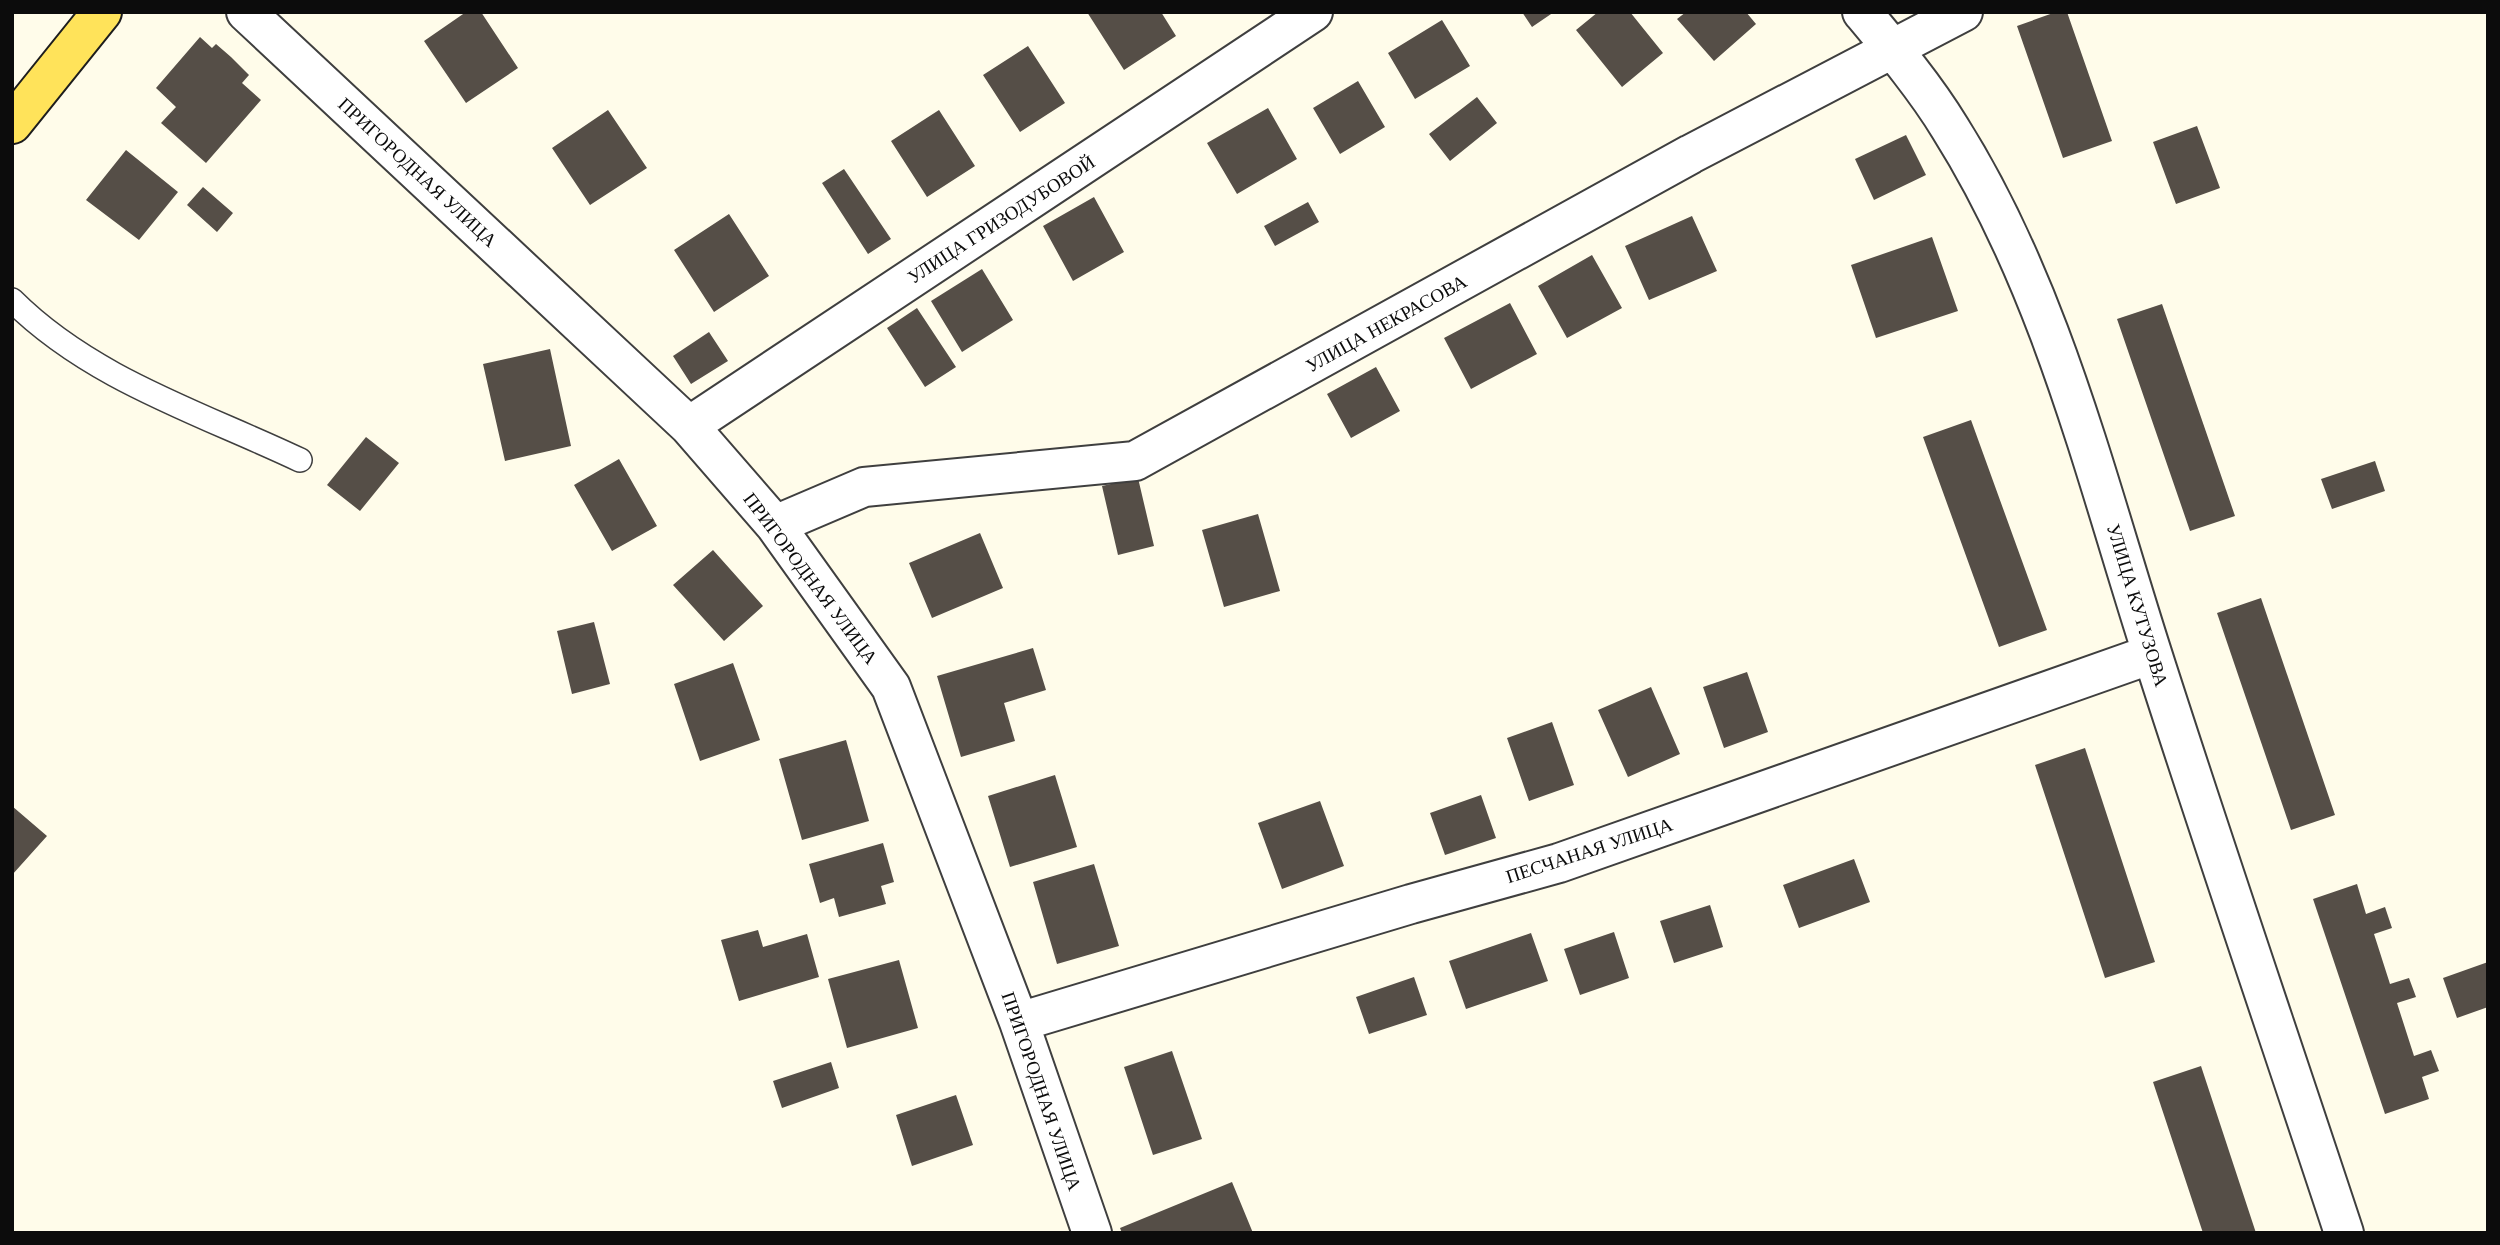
<svg xmlns="http://www.w3.org/2000/svg" width="2500" height="1245" font-family="Georgia,serif">
  <style>
    .building { fill: #554e47 }
    .lines { fill: none; stroke-linecap: round; stroke-linejoin: round }
    .lane-casing { stroke: #3f3f3f; stroke-width: 26 }
    .street-casing { stroke: #3f3f3f; stroke-width: 42 }
    .primary-casing { stroke: #1d1d1d; stroke-width: 42 }
    .lane { stroke: #fff; stroke-width: 23 }
    .street { stroke: #fff; stroke-width: 38 }
    .primary { stroke: #ffe35a; stroke-width: 38 }
    .labels { text-anchor: middle; stroke-width: 7; stroke-linejoin: round; paint-order: stroke }
    .street-label { font-size: 19px; fill: #0c0c0c; stroke: #fff }
  </style>
  <rect width="100%" height="100%" fill="#fffcea"/>
  <path class="building" d="M466,12H481L518,68L466,103L424,41Z
    M1087,12H1161L1176,36L1124,70Z
    M1522,12H1554L1532,27Z
    M1598,12H1630L1663,53L1622,87L1576,30Z
    M1686,12H1746L1756,24L1714,61L1677,19Z
    M2056,12H2067L2112,141L2063,158L2017,26Z
    M1442,20L1470,66L1415,99L1388,53Z
    M200,37L212,48L216,44L231,57L249,75L242,83L261,100L206,163L161,123L176,107L156,88Z
    M1028,46L1065,103L1020,132L983,75Z
    M1358,81L1385,127L1340,154L1313,108Z
    M1477,97L1497,123L1450,161L1429,134Z
    M1268,108L1297,159L1237,194L1207,143Z
    M608,110L647,168L590,205L552,148Z
    M939,110L975,166L927,197L891,141Z
    M2197,126L2220,188L2176,204L2153,142Z
    M1906,135L1926,175L1874,200L1855,159Z
    M126,150L178,192L139,240L86,200Z
    M844,169L891,239L868,254L822,183Z
    M203,187L233,213L217,232L187,205Z
    M1094,197L1124,252L1073,281L1043,226Z
    M1308,202L1319,222L1275,246L1264,226Z
    M729,214L769,276L714,312L674,250Z
    M1692,216L1717,271L1649,300L1625,246Z
    M1932,237L1958,311L1876,338L1851,265Z
    M1592,255L1622,308L1567,338L1538,286Z
    M982,269L1013,320L962,352L931,301Z
    M1510,303L1537,354L1471,389L1444,338Z
    M2162,304L2235,516L2190,531L2117,319Z
    M917,308L956,367L925,387L887,328Z
    M709,332L728,361L691,384L673,356Z
    M550,349L571,446L505,461L483,364Z
    M1376,367L1400,411L1351,438L1327,394Z
    M1971,420L2047,630L1999,647L1923,437Z
    M366,437L399,463L360,511L327,485Z
    M619,459L657,526L612,551L574,485Z
    M2375,461L2385,491L2332,509L2321,479Z
    M1138,478L1154,546L1118,555L1102,486Z
    M1258,514L1280,591L1224,607L1202,530Z
    M980,533L1003,588L932,618L909,563Z
    M713,550L763,606L724,641L673,585Z
    M2261,598L2335,815L2291,830L2217,613Z
    M594,622L610,684L572,694L557,631Z
    M1033,648L1046,690L1004,703L1015,741L961,757L937,676Z
    M733,663L760,740L700,761L674,684Z
    M1747,672L1768,732L1724,748L1703,687Z
    M1651,687L1680,754L1628,777L1598,710Z
    M1552,722L1574,785L1529,801L1507,738Z
    M846,740L869,821L802,840L779,759Z
    M2085,748L2155,962L2105,978L2035,765Z
    M1055,775L1077,847L1010,867L988,796Z
    M1481,795L1496,838L1445,855L1430,813Z
    M1320,801L1344,866L1282,889L1258,823Z
    M12,806L47,836L12,875Z
    M883,843L894,882L881,886L886,904L839,917L834,898L820,903L809,864Z
    M1854,859L1870,902L1799,928L1783,885Z
    M1094,864L1119,946L1057,964L1033,882Z
    M2357,884L2366,914L2385,907L2392,928L2374,934L2390,984L2409,978L2416,997L2397,1003L2414,1056L2431,1050L2439,1071L2422,1077L2429,1099L2385,1114L2313,899Z
    M1710,905L1723,947L1674,963L1660,921Z
    M758,930L763,947L807,934L819,977L739,1001L721,940Z
    M1614,932L1629,978L1580,995L1564,949Z
    M1531,933L1548,981L1466,1009L1449,961Z
    M899,960L918,1028L847,1048L828,979Z
    M2488,962V1007L2457,1018L2443,978Z
    M1414,977L1427,1015L1369,1034L1356,997Z
    M1172,1051L1202,1139L1153,1155L1124,1067Z
    M831,1062L839,1088L782,1108L773,1081Z
    M2201,1066L2256,1233H2203L2153,1082Z
    M956,1095L973,1145L912,1166L896,1115Z
    M1232,1182L1253,1233H1122L1120,1228Z"/>
  <g class="lines">
    <g class="lane-casing">
      <path id="lane" d="M12,300C91,379 201,413 300,460"/>
    </g>
    <g class="street-casing">
      <path id="street" d="M246,12L689,426L775,525L891,687L1019,1022L1092,1233
        M1862,12C1893,49 1925,87 1950,128C2051,288 2095,475 2152,653C2214,847 2280,1039 2344,1233
        M689,426L1313,12
        M775,525L864,487L1135,461L1691,154L1963,12
        M1019,1022L1411,904L1559,863L2152,654"/>
    </g>
    <g class="primary-casing">
      <path id="primary" d="M12,124L102,12"/>
    </g>
    <use href="#lane" class="lane"/>
    <use href="#street" class="street"/>
    <use href="#primary" class="primary"/>
  </g>
  <g class="labels">
    <g class="street-label">
      <text transform="translate(418 172) rotate(43)" y="7">ПРИГОРОДНАЯ УЛИЦА</text>
      <text transform="translate(1001 219) rotate(-33)" y="7">УЛИЦА ГРИЗОДУБОВОЙ</text>
      <text transform="translate(1386 323) rotate(-29)" y="7">УЛИЦА НЕКРАСОВА</text>
      <text transform="translate(811 578) rotate(53)" y="7">ПРИГОРОДНАЯ УЛИЦА</text>
      <text transform="translate(2138 605) rotate(73)" y="7">УЛИЦА КУТУЗОВА</text>
      <text transform="translate(1589 850) rotate(-18)" y="7">ПЕСЧАНАЯ УЛИЦА</text>
      <text transform="translate(1042 1091) rotate(71)" y="7">ПРИГОРОДНАЯ УЛИЦА</text>
    </g>
  </g>
  <rect width="2500" height="1245" fill="none" stroke="#0c0c0c" stroke-width="28"/>
</svg>
